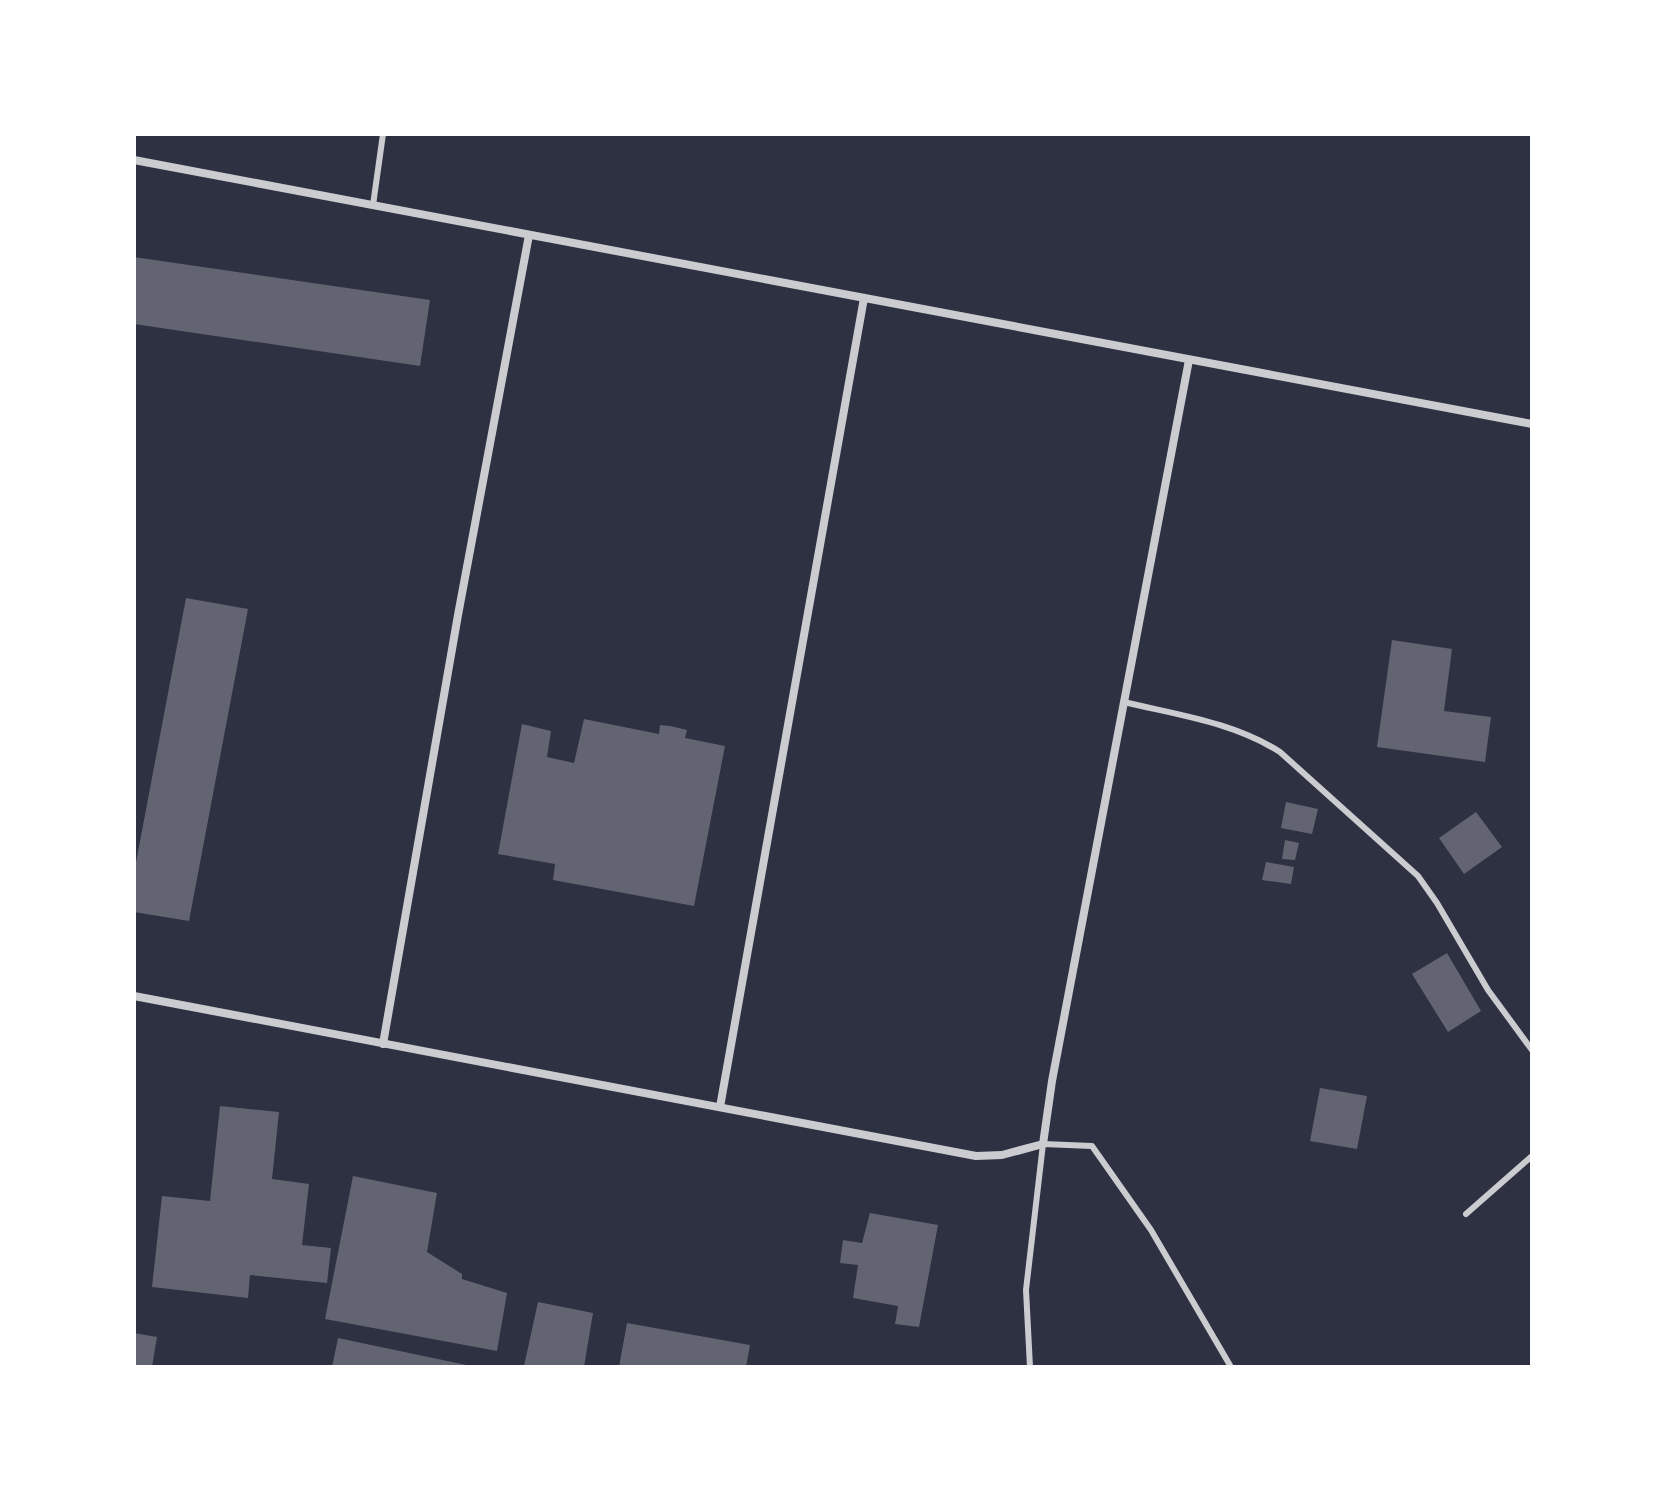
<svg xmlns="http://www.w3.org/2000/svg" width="1666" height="1501" font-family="'Exo 2',sans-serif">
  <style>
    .building { fill: #626471 }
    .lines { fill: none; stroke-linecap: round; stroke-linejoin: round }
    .service { stroke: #caccd0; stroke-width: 6 }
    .minor { stroke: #caccd0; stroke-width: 8 }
  </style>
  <rect width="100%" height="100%" fill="#2d3142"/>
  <path class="building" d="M134,257L430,300L420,366L134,324Z
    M186,598L248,609L189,921L134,912V873Z
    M1392,640L1452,649L1444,711L1491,717L1485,762L1377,747Z
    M584,719L659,734L660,725L670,726L687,730L685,738L725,746L694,906L553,880L555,864L498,854L522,724L551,731L547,757L574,763Z
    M1286,802L1318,809L1312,834L1281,828Z
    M1476,812L1502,847L1464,874L1439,838Z
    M1285,840L1299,843L1295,860L1282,859Z
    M1266,862L1294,867L1291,884L1262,880Z
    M1447,953L1481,1011L1448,1032L1412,974Z
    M1320,1088L1367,1096L1357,1149L1310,1141Z
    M220,1106L279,1112L272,1179L309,1184L302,1245L331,1248L327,1283L250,1275L248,1298L152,1287L162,1196L210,1201Z
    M353,1176L437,1193L427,1252L462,1274V1279L507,1293L497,1351L325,1319Z
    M870,1213L938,1225L919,1327L895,1324L898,1306L853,1298L858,1265L840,1263L843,1240L862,1243Z
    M538,1302L593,1313L584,1367L524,1366Z
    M627,1323L750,1345L746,1367H619Z
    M134,1333L157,1337L152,1367H134Z
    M338,1338L471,1366V1367H332Z"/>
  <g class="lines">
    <path class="service" d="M373,205L383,134
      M1124,702C1177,715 1233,722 1280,752L1418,876L1437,903L1488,990L1532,1050
      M1466,1214L1532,1156
      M1030,1367L1026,1290L1043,1144L1092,1146L1151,1230L1231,1367"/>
    <path class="minor" d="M134,160L1532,424
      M134,996L976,1156L1002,1155L1043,1144L1052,1081L1189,360
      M383,1044L458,615L529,235
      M720,1107L864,298"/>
  </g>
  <rect width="1666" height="1501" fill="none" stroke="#ffffff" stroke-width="272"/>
</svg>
